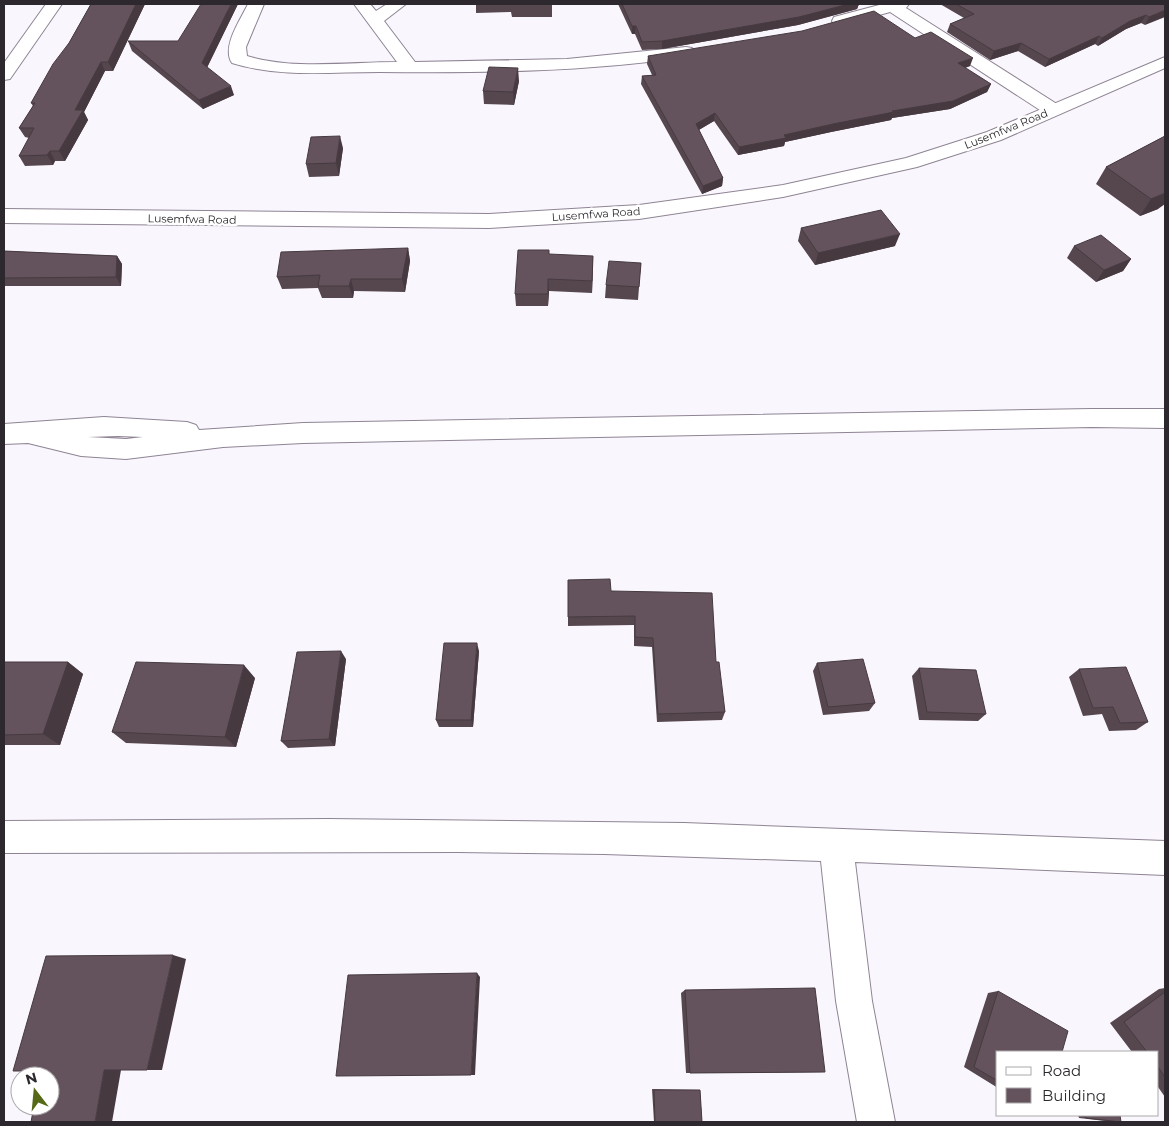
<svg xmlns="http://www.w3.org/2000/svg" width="1169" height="1126" font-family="Montserrat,sans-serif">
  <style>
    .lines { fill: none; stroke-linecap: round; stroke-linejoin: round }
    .street-casing { stroke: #8e8494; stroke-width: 2 }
    .secondary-casing { stroke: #8e8494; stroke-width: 2 }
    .street { fill: #fff; fill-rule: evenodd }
    .secondary { fill: #fff; fill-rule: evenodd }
    .wall { fill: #56474f }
    .shaded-wall { fill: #463a40 }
    .building { fill: #64535c; stroke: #463a40 }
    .labels { text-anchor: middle; stroke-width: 5; stroke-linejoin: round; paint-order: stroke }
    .far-street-label { font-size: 11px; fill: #2c282e; stroke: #fff }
  </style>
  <rect width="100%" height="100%" fill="#faf6fd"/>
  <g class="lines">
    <g class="street-casing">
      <path id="street" d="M46,4H62L10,79L4,80V63Z
        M248,4H264L246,47L247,56C294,70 348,62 397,62L354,4H370L376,11L387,4H406L384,21L415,62L567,59L686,47L692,48L695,52L692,56L686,57C584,72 482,73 379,72C329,72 280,78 232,63C221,47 241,19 248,4Z
        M883,4H909L906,8L1060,106L1062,110L1060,114H1046L890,12L840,26L834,25L832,21L834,17Z
        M1092,409H1165V428L1092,427L303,443L223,447L126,459L81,456L28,443L4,444V424L104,417L187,422L196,425L199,430L303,423ZM118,436L143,437L126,439L88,437Z
        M328,819L684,823L1165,841V875L855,862L872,1001L895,1122H857L836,1001L821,861L604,854L458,852L4,853V821Z"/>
    </g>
    <g class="secondary-casing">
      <path id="secondary" d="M1165,57V68L1001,140L917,167L783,197L639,219L489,228L4,223V209L489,214L639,205L783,185L906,158L987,132Z"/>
    </g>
    <use href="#street" class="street"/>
    <use href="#secondary" class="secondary"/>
  </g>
  <path class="wall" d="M91,4H145L113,71H105L84,112L88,120L65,161H55L53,165L25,166L19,156L29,138L25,137L19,128L33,106L31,103L69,43Z
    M238,4L207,67L234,95L203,109L132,51L128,41H178Z
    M476,4H552V17H512L511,12L476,13Z
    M618,4H859L857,9L798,25L662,49L642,50L635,34H632Z
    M940,4H1165L1145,25L1141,23L1126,29L1098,46L1095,44L1045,67L1018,51L990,60L947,32L950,24L964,18Z
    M915,38L970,66L965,68L991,84L987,92L950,109L892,118L891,120L831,132L785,142L784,146L738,155L714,121L699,130L723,178L722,186L702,194L641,84L642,76L652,75L647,64L648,56Z
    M519,81L514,105L484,104L483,91Z
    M1165,136L1158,209L1140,216L1096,184L1106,167Z
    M343,148L339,176L309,177L306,164Z
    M801,228L895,246L815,265L798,241Z
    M1074,246L1131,259L1123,271L1096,282L1067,258Z
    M408,248L410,261L405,292L354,291L353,298H322L318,288L282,289L277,277Z
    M4,251L117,256L122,264L121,286H4Z
    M593,256L592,293L549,291L548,306H516L515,294Z
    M641,263L638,300L605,298L606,285Z
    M611,591L716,662L725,712L722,720L657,722L652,647L634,646V625L568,626V617Z
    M479,651L473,727H439L436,720Z
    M346,659L335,746L288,748L281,741Z
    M4,662H68L83,674L60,745H4Z
    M817,663L875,703L869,711L823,715L813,671Z
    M919,668L986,714L978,721L919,720L912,676Z
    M1079,669L1148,722L1136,730L1109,731L1102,714L1083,716L1069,677Z
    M255,678L236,747L126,743L112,732Z
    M1165,988V1097L1158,1087V1052H1132L1110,1023L1159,989Z
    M685,990L825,1072L686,1073L681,993Z
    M998,991V1088L964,1067L988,993Z
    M652,1089L700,1090L702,1122H654Z
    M1078,1115H1120L1114,1122L1079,1118Z"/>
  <path class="shaded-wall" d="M136,4H145L113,71L108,62Z
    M231,4H239H238L205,72L202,63Z
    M849,4H859L857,9L798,25L662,49V41Z
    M1165,10V17L1145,25L1149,17Z
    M1146,15L1141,23L1126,29L1098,46L1102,38L1130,21Z
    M632,26H636L635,34H632Z
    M1099,36L1095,44L1045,67L1049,59Z
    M1021,43L1018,51L990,60L994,51Z
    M973,58L970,66L955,71L958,63Z
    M101,62L105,71L84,112L88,120L65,161L59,151L75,110Z
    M518,68L519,81L514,105L513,92Z
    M991,84L987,92L950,109L892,118L891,120L831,132L785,142L784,146L738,155L739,147L784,135L892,111Z
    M231,86L234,95L203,109L199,100Z
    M715,113L714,121L695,132L696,124Z
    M340,136L343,148L339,176L336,163Z
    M50,151L55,161L53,165L47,155Z
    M723,178L722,186L702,194L703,186Z
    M1165,193V204L1158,209L1140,216L1151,199Z
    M900,234L895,246L815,265L818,253Z
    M408,248L410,261L405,292L402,279Z
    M117,256L122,264L121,286L116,277Z
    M593,256V268L592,293V281Z
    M1131,259L1123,271L1096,282L1104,270Z
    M351,279L354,291L353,298L349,286Z
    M548,279L549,291L548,306Z
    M477,643L479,651L473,727L471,720Z
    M341,651L346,659L335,746L329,739Z
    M68,662L83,674L60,745L43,734Z
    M244,665L255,678L236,747L225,737Z
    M173,955L186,959L162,1070H147Z
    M477,973L480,977L475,1075H471Z
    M104,1070H121L112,1122H95Z"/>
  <path class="building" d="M91,4H136L108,62H101L75,110H83L59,151H50L47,155L19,156L34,128H19L35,103H31L53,64L69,43Z
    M201,4H231L202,63L231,86L199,100L128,41H178Z
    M622,4H849L799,17L662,41L642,42L636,26H632Z
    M956,4H1165V10L1149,17L1146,15L1130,21L1102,38L1099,36L1049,59L1021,43L994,51L950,24L974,14Z
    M874,11L915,38L931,32L973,58L958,63L991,84L953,101L892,111L894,112L833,124L784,135L786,138L739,147L715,113L696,124L723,178L703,186L642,76L656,75L648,56L802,31Z
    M489,67L518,68L513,92L483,91Z
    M340,136L336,163L306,164L311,137Z
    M1165,136V193L1151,199L1106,167Z
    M881,210L900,234L818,253L801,228Z
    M1101,235L1131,259L1104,270L1074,246Z
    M408,248L402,279H351L349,286H318L320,275L277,277L281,252Z
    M518,250H549V254L593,256L592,281L548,279V294H515Z
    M4,251L117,256L116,277L4,278Z
    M609,261L641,263L639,287L606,285Z
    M610,579L611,591L712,593L716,662H719L725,712L658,714L653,638L635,637V616L568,617V580Z
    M444,643H477L471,720H436Z
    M341,651L329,739L281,741L297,652Z
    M863,659L875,703L828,707L817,663Z
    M4,662H68L43,734L4,735Z
    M136,662L244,665L225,737L112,732Z
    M1126,667L1148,722L1120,723L1113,707L1093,708L1079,669Z
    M919,668L976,670L986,714L927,712Z
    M173,955L147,1070H104L95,1122H31L34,1106H50V1076H40L41,1071H13L46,956Z
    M477,973L471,1075L336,1076L348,975Z
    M815,988L825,1072L690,1073L685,990Z
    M998,991L1068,1031L1062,1052H998V1081L974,1067Z
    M1165,992V1077L1158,1067V1052H1147L1124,1022Z
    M654,1090H700L702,1122H655Z
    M1085,1115H1120L1121,1122L1086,1118Z"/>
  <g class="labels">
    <g class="far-street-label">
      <text transform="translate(1006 129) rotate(-22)" y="4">Lusemfwa Road</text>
      <text transform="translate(596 214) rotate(-4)" y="4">Lusemfwa Road</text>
      <text transform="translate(192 219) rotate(1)" y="4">Lusemfwa Road</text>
    </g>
  </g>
  <rect width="1169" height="1126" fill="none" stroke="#2c282e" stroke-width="10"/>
  <rect x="996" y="1051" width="162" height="65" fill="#ffffff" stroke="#aba9ab"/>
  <rect x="1006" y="1067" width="25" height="8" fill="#ffffff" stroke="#aba9ab"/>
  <text x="1042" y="1076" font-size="15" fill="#2c282e">Road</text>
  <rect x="1006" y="1088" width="25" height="15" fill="#64535c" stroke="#aba9ab"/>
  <text x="1042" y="1101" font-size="15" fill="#2c282e">Building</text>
  <g transform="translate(35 1091) rotate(344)"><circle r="24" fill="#ffffff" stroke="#aba9ab"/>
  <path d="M0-4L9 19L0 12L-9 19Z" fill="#566916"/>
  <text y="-8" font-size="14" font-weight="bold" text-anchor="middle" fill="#2c282e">N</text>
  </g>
</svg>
